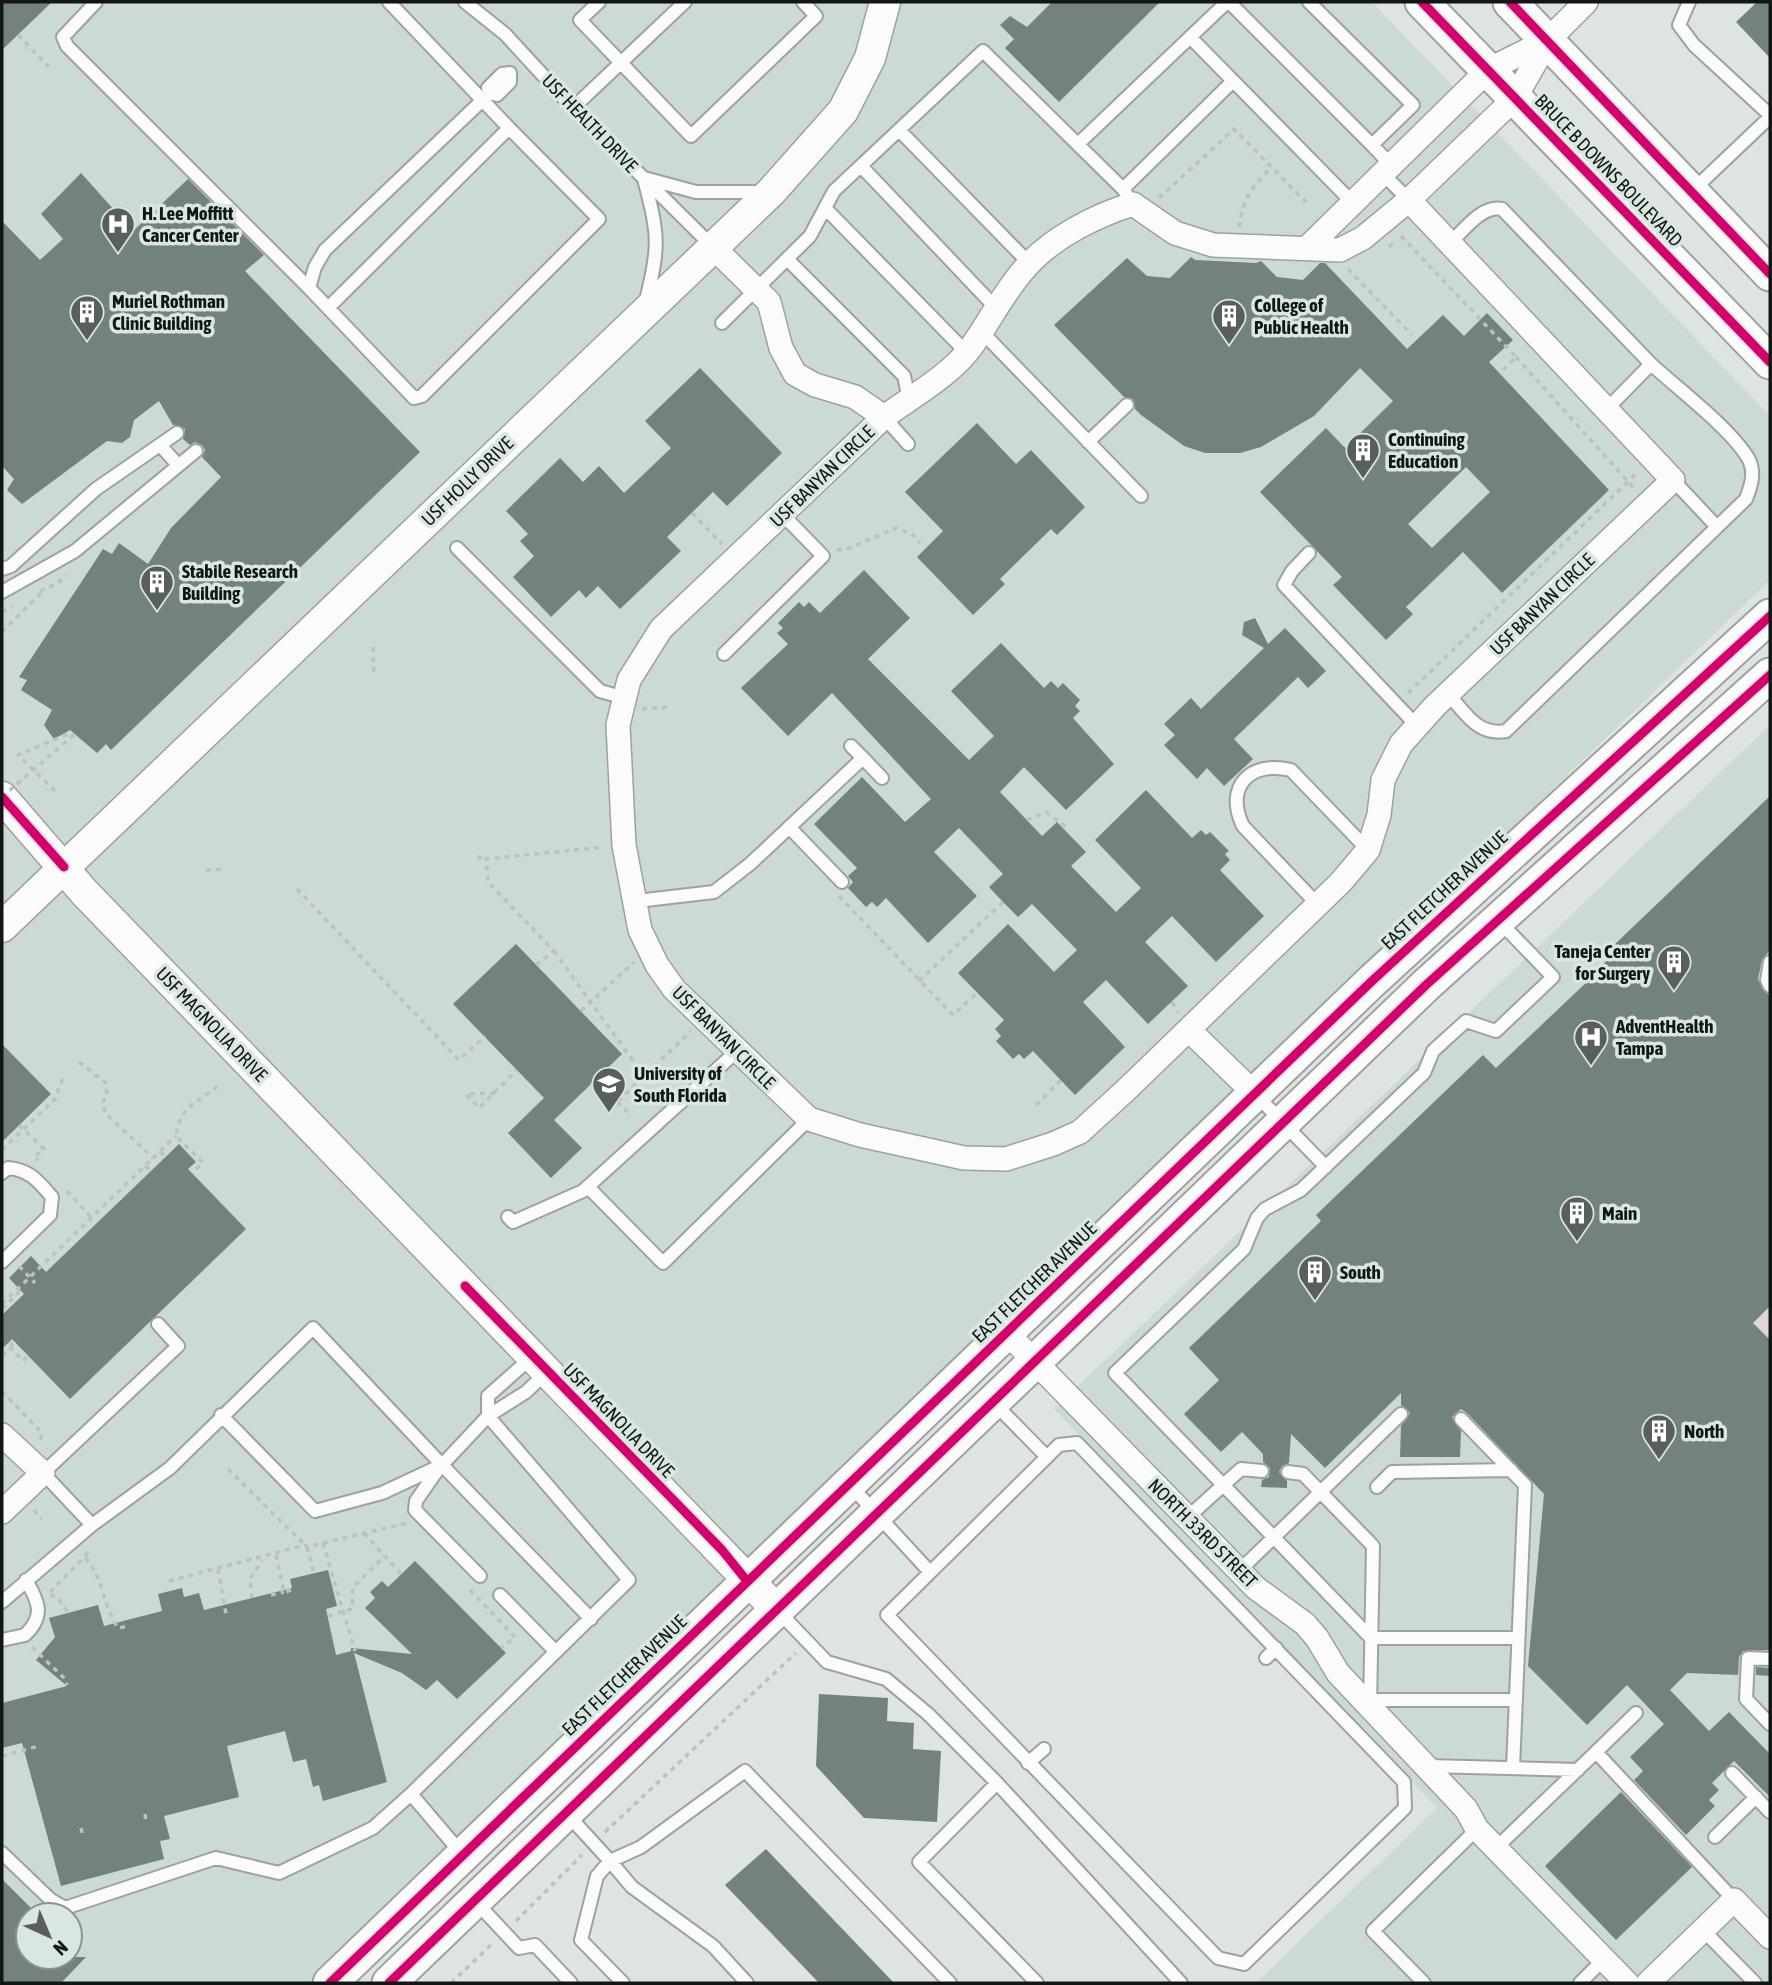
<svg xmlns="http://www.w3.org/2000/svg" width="1772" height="1985" font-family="'Asap Condensed',sans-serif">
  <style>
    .built { fill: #cbdad3; fill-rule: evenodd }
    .green { fill: #e3d3da }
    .building { fill: #74827d; fill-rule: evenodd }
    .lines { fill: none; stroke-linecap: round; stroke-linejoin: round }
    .service-casing { stroke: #9da2a0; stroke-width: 16 }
    .minor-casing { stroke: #9da2a0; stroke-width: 26 }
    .tertiary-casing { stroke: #9da2a0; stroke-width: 33 }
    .secondary-casing { stroke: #9da2a0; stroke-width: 37 }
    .path { stroke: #bec1bf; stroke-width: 3.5; stroke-dasharray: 5 5; stroke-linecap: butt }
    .service { stroke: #fafbfa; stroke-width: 12 }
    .minor { stroke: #fafbfa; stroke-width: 23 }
    .tertiary { stroke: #fafbfa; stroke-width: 30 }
    .secondary { stroke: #fafbfa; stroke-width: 33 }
    .path-bridge { stroke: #bec1bf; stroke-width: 3.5; stroke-dasharray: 5 5; stroke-linecap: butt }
    .cycleway-casing { stroke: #dae7e1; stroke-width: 13 }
    .cycleway { stroke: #d6006c; stroke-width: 9 }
    .labels { text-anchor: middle; stroke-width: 7; stroke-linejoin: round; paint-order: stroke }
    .street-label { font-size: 19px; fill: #121715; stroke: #dae7e1 }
    .poi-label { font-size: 19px; font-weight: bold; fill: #121715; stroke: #dae7e1; text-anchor: start }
  </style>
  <rect width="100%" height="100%" fill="#dde4e1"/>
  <path class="built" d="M2,2H1372L1770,416V580L313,1983H2ZM28,1915H70V1957H28Z
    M1770,725V1983H1256L1437,1808L1054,1409Z"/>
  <path class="green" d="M1770,1306V1340L1753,1323Z"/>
  <path class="building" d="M2,2H52L2,50Z
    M1052,2H1160L1059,102L1005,48L1014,39L1000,25L1010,16L1027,27Z
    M1757,2H1770V58L1736,22Z
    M81,173L133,231L188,179L264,255L245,271L420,452L111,750L106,744L97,753L70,730L54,739L44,725L52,710L21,690L27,680L19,677L103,549L112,554L119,543L148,564L171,528L221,477L202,457L205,450L202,445L195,442L190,445L183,439L185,429L173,425L159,401L134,420L130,437L122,443L107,441L22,504L7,490L14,479L2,466V221L40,260L63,239L41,214Z
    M1191,257L1195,260L1256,263L1261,261L1277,277L1303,280L1320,263H1325L1407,349L1443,315L1464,336L1487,313L1513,340L1489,362L1609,490L1502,593L1463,552L1406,607L1413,614L1386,640L1333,585L1342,577L1260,492L1326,428L1345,448L1393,401L1360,368L1314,416L1261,447L1240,453H1205L1184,446L1141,415L1135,409L1133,399L1124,397L1054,325L1127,258L1147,276L1170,278ZM1466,467L1490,492L1432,548L1408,524Z
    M700,368L782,453L727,506L713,492L667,537L681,551L620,609L598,586L586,598L579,590L551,617L513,577L534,556L520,541L528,534L506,511L560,458L583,482L599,466L624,493L671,448L645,421Z
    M977,423L1016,464L1031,450L1085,507L1057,535L1051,529L1000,579L1005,584L973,615L917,557L943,531L905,492Z
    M864,570L910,618L868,659L969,760L994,736L951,691L1001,643L1044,688L1051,681L1058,688L1063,683L1080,700L1075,706L1080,711L1073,718L1114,764L1066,810L1024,767L1000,792L1042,836L1057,822L1086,852L1071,866L1116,912L1141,888L1095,840L1146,790L1192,838L1201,830L1206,835L1210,832L1229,851L1225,854L1230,860L1220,870L1264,916L1216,962L1172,916L1145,942L1188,986L1148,1024L1106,980L1083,1002L1125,1047L1075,1095L1033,1051L1024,1059L1019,1054L1013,1059L996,1041L1001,1036L995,1029L1004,1020L958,973L1008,924L1054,972L1077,950L1032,904L1018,917L1003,902L989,887L1003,874L959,828L934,852L977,896L928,943L886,898L877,907L872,902L866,907L848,888L853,882L848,876L857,868L814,824L862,777L905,822L931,799L832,693L788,736L741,688L788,644L777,633L783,628L778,623L799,602L804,607L809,602L820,613Z
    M1255,618L1268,644L1285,628L1326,671L1308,688L1298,677L1234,739L1253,759L1224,786L1207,768L1197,779L1164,745L1175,735L1164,724L1191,698L1201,709L1264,648L1242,635L1244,622Z
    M1770,796V950L1762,960L1758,979L1763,990L1770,996V1306L1753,1323L1770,1340V1650L1743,1651L1739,1657L1738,1675L1687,1673L1670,1690L1709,1731L1729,1712L1770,1754V1797L1734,1761L1712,1783L1719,1790L1709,1800L1715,1806L1686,1835L1634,1780L1643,1771L1630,1757L1664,1724L1627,1685L1587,1725L1528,1666L1544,1494L1467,1413L1461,1409L1452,1417L1461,1431L1460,1457H1400L1401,1426L1410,1413L1401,1405V1393L1325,1468L1291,1434L1289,1463L1282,1466L1279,1472L1287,1481V1488L1261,1487L1262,1480L1269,1477L1270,1468L1263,1462V1454L1242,1432L1221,1452L1184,1414L1219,1380L1189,1348L1321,1221L1316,1215L1483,1055L1496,1068L1589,980L1617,949L1613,946Z
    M516,944L622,1054L554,1120L582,1148L551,1178L508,1133L544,1098L453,1004Z
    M2,1044L51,1094L2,1142Z
    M179,1144L196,1162L188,1169L246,1229L70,1399L12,1339L2,1349V1315L24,1294L9,1278L31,1256L46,1272Z
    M415,1561L506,1653L457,1699L437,1680L426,1690L402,1673L354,1653L387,1782L323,1801L319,1785L313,1787L306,1759L293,1762L285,1731L227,1746L239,1797L164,1816L170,1839L160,1841L164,1859L61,1886L22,1743L2,1748V1703L67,1686L36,1660L55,1637L49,1618L98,1605L104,1626L162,1611L158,1594L182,1588L184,1597L199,1593L204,1610L292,1588L290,1579L328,1570L337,1606L326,1609L336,1655L351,1651V1648L412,1654L365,1608L375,1598L370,1592L382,1581L388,1587Z
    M1756,1667L1770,1668V1676L1756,1675Z
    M819,1694L888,1698L887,1721L914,1723L913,1749L941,1751L937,1822L864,1818L816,1766Z
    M1621,1792L1692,1867L1616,1940L1545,1866Z
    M766,1849L894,1983H819L725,1885Z
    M2,1879L38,1915H28V1957H86L61,1983H2Z"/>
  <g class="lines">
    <g class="service-casing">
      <path id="service" d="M96,2L63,37L67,46L309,288
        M465,2L505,34L573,108L713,247
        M599,2L580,20L691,136L816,16L803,2
        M1229,2L1372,145
        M1309,2L1413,105L1372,145L1392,166
        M1689,2L1679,25L1694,45L1770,115
        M1190,37L1353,203
        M490,93L497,95L510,82V73L502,74L488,88L490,93L325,250L315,267L309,288L414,398L422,396L599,219L509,128
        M573,108L685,2
        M899,130L1029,263
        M1078,144L1227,2
        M861,166L996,308
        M1383,174L1409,200
        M644,178L696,192H764
        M644,179C659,236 660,247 645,304
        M1123,189L1233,81
        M1692,191L1770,117
        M825,208L966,352
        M1451,242C1465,229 1482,205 1502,209L1651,364
        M787,259L904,376L909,399
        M328,308L509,128L389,2
        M722,323L810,236L834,191L983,51L1123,189L1133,204
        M980,330L1141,496
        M884,417L908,444
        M1088,442L1127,405
        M160,445L178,465
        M1673,480L1717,527
        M457,548L600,691L625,698
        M1309,553L1292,571L1284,585L1417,726
        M2,569L11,566L96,489L177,433
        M2,592L75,551L196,451
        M724,654L823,556L782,514
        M1448,694C1466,713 1477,736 1506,731L1746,499C1751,486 1756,472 1748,458C1730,428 1678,389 1651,364L1607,409
        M851,746L863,758
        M789,827L842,882
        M637,901L714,892L750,864L863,758L882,778
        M1319,906L1243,826C1224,787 1250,760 1291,770L1368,850
        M1498,920L1553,977L1496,1031L1466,1021L1433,1051L1424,1073L1301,1190L1265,1209L1257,1218L1244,1249L1115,1373L1371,1638H1518
        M1770,962L1767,980L1770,986
        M1255,1094L1326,1167
        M2,1173L8,1168C30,1170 38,1181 52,1197L50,1215L2,1262
        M588,1187L663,1263L809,1119
        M508,1217L513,1222L583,1191L737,1051
        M993,1402L1047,1457
        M221,1415L315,1511L382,1493L442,1465
        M1461,1419L1525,1485L1513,1768
        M1077,1443L1404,1782L1405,1808L1244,1964L1218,1958L887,1615L1059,1445Z
        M441,1465L416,1501L415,1510L480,1576
        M442,1465L591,1619
        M1288,1472L1303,1474L1373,1546L1370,1708
        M849,1484L929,1571
        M1377,1487L1392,1472L1511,1470
        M1187,1518L1241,1469L1262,1471
        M92,1525L170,1468L313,1328L442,1465L488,1416L526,1392L547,1372
        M1239,1571L1401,1414
        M500,1595L556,1652
        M2,1602L92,1525L43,1473L178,1346L158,1324
        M778,1611L827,1662L886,1679L928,1714L997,1783L1181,1983
        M2,1640L25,1635C45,1616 39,1602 26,1580
        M1266,1658L1276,1648
        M1770,1659L1748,1658L1746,1699L1770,1724
        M1370,1700H1515
        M1596,1752L1636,1713
        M1028,1763L1044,1749
        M1428,1766L1578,1770
        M1732,1773L1770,1812
        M997,1783L919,1862L1037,1983
        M411,1794L462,1854
        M567,1814L610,1861L641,1847L745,1771L950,1983
        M1715,1837L1756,1797
        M1496,1848L1596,1752L1734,1900
        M2,1853L51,1900L65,1908L216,1858L279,1873L373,1828L411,1794L629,1580L488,1416V1396L532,1357
        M476,1902L519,1948L535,1945L571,1983
        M1703,1930L1755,1983
        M623,1983L581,1940L597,1876L610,1861L632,1887L713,1946L747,1983
        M1424,1983L1373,1931L1477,1829
        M1580,1983L1604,1959"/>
    </g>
    <g class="minor-casing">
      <path id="minor" d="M1409,200L1673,480L1435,706L1401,744L1383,780L1379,815L1368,850L1341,882L1126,1090L1080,1132L1053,1144L1006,1159L964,1158L860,1135L809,1119L674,989L657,965L640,930L624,845L618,725L629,680L661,629L884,417C913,396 951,375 972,346C991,319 1005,290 1027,266C1053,237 1097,215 1133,204L1175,233L1213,245L1340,250L1363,238L1409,200L1515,98L1548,40L1586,2
        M713,247L769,302L781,348L795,374L815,385L855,397L884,417
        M1307,248L1488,70L1548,40
        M1189,1030L1255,1094
        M1007,1333L1256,1588L1305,1624L1317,1638L1338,1673L1466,1809L1477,1829L1627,1983
        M2,1435L43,1473L2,1512
        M1648,1983L1734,1900L1770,1937"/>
    </g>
    <g class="tertiary-casing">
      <path id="tertiary" d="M2,797L84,892L777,1610
        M2,927L771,192L843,111L870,58L885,2"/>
    </g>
    <g class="secondary-casing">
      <path id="secondary" d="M1422,2L1770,362
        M1510,2L1770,274
        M330,1983L1372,981L1770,616
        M389,1983L1426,985L1770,675"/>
    </g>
    <path class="path" d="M18,35L49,67
      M1159,198L1234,129L1308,204
      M1239,227C1244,196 1251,188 1272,167
      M1401,236L1516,357L1500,373
      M1389,247L1395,241
      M1348,269L1412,335
      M1516,357L1634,488
      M692,513L722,544
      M837,550L850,548L896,528L912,534L920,543
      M40,591L58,583L66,575
      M2,612L12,607
      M2,632L42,592
      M373,647L374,677
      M1408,693L1637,473
      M642,709L668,707
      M55,791L18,755L70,733
      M1027,820L1046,812L1069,829
      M477,857L486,859
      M206,870L224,869
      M297,889L459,1060L485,1036
      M839,896L953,1015L977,993
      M554,951L644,1076
      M536,965L554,951L488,882L486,859L604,847
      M919,981L1003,902
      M1172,1002L1178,1012
      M581,1011L634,962
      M79,1062L106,1083L107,1094L102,1104L106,1114L153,1158
      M591,1083L612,1107L691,1031
      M634,1086L644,1097
      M495,1093L466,1094L479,1108L517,1070
      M617,1102L628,1112
      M1036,1105L1061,1080
      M19,1125L44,1149L34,1157L38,1160
      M2,1150L55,1099L64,1075
      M160,1152L166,1157
      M145,1166L151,1171
      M196,1169L203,1163L176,1136C181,1102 198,1104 221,1083
      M67,1191L92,1218
      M19,1266L35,1283
      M2,1304L176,1136
      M2,1309L19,1292L22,1296
      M10,1342L13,1346L11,1348
      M2,1356L11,1348L23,1361L28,1356
      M2,1391L42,1433L40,1442
      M228,1469L305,1545
      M34,1510L42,1519
      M364,1533L401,1574
      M323,1543L355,1651
      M307,1547L314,1574
      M276,1555L284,1592L292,1590
      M85,1558C105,1580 102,1604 118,1628L129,1626
      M218,1569L226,1614
      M169,1581L305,1545L307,1547L407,1523
      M470,1590L515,1637L501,1648
      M50,1592L89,1552
      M50,1595L57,1597L68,1612
      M271,1595L284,1592
      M252,1598L250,1579L262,1560
      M328,1616L352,1609L353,1587L385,1556
      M32,1647L65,1679L67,1685
      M2,1756L39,1746
      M145,1814L146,1822
      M81,1828L83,1837
      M605,1832L796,1653
      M516,1921L582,1855
      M451,1983L493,1943"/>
    <use href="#service" class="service"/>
    <use href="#minor" class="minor"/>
    <use href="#tertiary" class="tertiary"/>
    <use href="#secondary" class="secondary"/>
    <path class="path-bridge" d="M2,797L75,734"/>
    <g class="cycleway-casing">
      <path id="cycleway" d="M1422,2L1770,362
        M1510,2L1770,274
        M2,797L64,867
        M465,1286L722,1550L747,1581
        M330,1983L1372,981L1770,616
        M389,1983L1426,985L1770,675"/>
    </g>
    <use href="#cycleway" class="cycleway"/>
  </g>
  <defs>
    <g id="hospital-pin" transform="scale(1.75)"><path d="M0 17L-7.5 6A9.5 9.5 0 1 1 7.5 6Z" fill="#595f5c" stroke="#dae7e1"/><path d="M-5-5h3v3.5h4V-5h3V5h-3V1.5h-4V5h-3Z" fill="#fff"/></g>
    <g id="building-pin" transform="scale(1.75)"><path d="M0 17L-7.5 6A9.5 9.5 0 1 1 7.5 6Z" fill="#595f5c" stroke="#dae7e1"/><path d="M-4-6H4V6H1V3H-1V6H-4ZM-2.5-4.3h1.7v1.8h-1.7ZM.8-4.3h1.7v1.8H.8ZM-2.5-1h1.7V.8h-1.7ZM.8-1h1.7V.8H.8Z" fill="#fff"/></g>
    <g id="university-pin" transform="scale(1.75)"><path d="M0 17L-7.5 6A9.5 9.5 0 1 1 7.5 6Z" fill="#595f5c" stroke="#dae7e1"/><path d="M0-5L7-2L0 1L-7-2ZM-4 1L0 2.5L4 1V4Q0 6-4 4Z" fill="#fff"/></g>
  </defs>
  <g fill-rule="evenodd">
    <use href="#hospital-pin" x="118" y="224"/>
    <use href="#building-pin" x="87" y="312"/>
    <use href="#building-pin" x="1229" y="316"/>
    <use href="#building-pin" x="1363" y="450"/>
    <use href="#building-pin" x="157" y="582"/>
    <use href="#building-pin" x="1674" y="962"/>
    <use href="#hospital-pin" x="1591" y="1037"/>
    <use href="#university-pin" x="609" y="1084"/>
    <use href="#building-pin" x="1577" y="1213"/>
    <use href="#building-pin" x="1315" y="1272"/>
    <use href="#building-pin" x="1659" y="1431"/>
  </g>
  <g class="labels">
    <g class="street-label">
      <text transform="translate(590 123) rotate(46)" y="7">USF HEALTH DRIVE</text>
      <text transform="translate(1609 170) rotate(46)" y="7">BRUCE B DOWNS BOULEVARD</text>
      <text transform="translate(822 476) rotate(-44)" y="7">USF BANYAN CIRCLE</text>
      <text transform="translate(467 481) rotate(-44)" y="7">USF HOLLY DRIVE</text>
      <text transform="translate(1542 604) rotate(-44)" y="7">USF BANYAN CIRCLE</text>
      <text transform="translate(1444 890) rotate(-43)" y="7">EAST FLETCHER AVENUE</text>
      <text transform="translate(212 1024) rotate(46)" y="7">USF MAGNOLIA DRIVE</text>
      <text transform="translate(724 1037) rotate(45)" y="7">USF BANYAN CIRCLE</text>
      <text transform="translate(1034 1282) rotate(-44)" y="7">EAST FLETCHER AVENUE</text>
      <text transform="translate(619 1420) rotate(46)" y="7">USF MAGNOLIA DRIVE</text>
      <text transform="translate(1203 1533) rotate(45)" y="7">NORTH 33RD STREET</text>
      <text transform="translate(624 1675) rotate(-44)" y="7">EAST FLETCHER AVENUE</text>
    </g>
    <g class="poi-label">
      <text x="142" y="220">H. Lee Moffitt<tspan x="142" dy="22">Cancer Center</tspan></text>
      <text x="112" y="308">Muriel Rothman<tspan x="112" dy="22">Clinic Building</tspan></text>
      <text x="1254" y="312">College of<tspan x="1254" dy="22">Public Health</tspan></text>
      <text x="1388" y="446">Continuing<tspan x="1388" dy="22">Education</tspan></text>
      <text x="182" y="578">Stabile Research<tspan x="182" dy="22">Building</tspan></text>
      <text x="1650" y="958" text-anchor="end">Taneja Center<tspan x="1650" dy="22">for Surgery</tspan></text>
      <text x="1616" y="1033">AdventHealth<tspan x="1616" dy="22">Tampa</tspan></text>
      <text x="634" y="1080">University of<tspan x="634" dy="22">South Florida</tspan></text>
      <text x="1602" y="1220">Main</text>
      <text x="1340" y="1279">South</text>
      <text x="1684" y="1438">North</text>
    </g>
  </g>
  <rect width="1772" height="1985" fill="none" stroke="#121715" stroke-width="7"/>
  <g transform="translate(49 1936) rotate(136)"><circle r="33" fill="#dae7e1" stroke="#8a948f" stroke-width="2"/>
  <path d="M0-5L12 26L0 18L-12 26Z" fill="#595f5c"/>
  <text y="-10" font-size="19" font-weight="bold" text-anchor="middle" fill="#121715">N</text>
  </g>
</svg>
